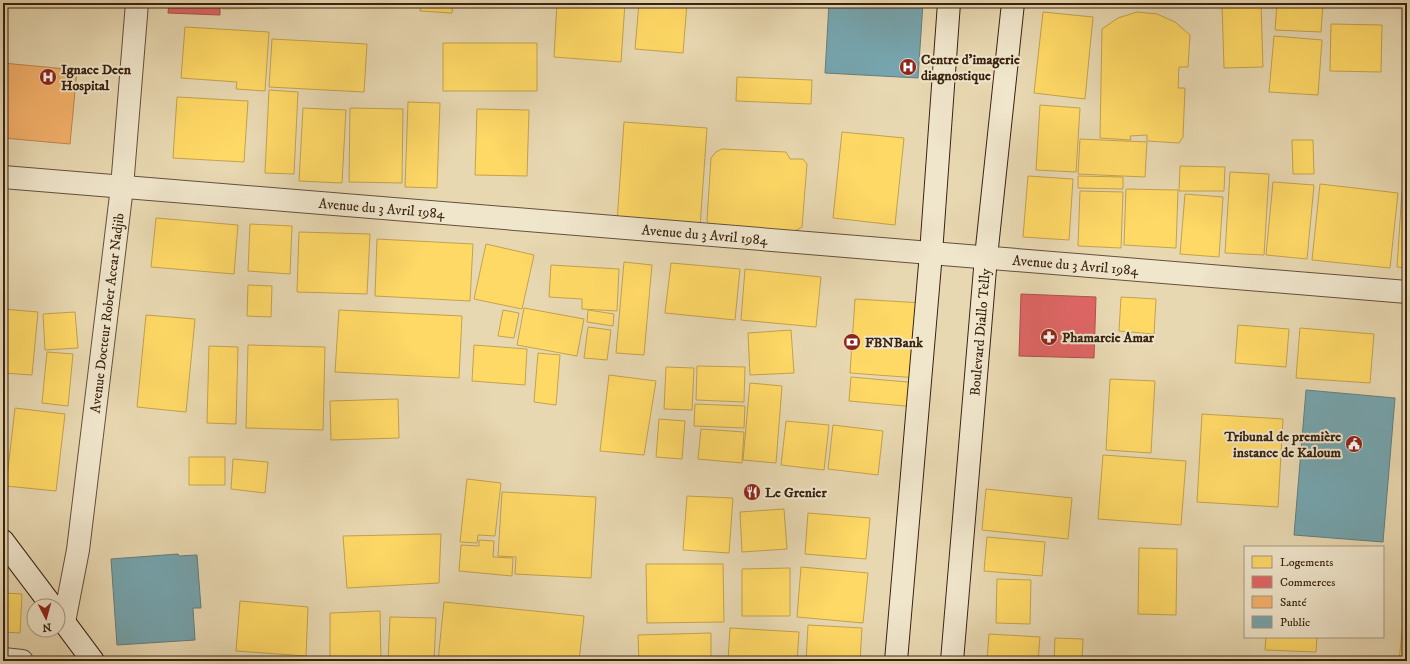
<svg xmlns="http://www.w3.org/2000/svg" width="1410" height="664" font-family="'IM FELL DW Pica',serif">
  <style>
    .homes { fill: #ffd966; stroke: #c4a24d }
    .shops { fill: #e06666; stroke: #ae524d }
    .health { fill: #f6b26b; stroke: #bd8750 }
    .public { fill: #76a5af; stroke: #647e80 }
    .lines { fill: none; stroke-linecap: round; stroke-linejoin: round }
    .street-casing { stroke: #65503a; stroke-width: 24 }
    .secondary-casing { stroke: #392312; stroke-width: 24 }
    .street { stroke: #f0e6cc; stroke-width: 22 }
    .secondary { stroke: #f0e6cc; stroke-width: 22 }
    .labels { text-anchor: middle; stroke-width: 4; stroke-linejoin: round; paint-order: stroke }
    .poi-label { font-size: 14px; font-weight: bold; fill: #392312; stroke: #f0e6cc; text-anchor: start }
    .street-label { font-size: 14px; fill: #392312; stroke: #f0e6cc }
  </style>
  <rect width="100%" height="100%" fill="#e8d8b1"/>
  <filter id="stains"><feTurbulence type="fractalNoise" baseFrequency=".005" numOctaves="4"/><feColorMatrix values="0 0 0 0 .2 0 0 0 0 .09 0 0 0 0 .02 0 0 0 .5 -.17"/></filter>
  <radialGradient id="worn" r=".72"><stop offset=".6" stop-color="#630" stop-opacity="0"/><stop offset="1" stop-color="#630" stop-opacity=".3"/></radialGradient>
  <path class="homes" d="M223,3H269V8L223,9Z
    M421,3H453L452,13L420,11Z
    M557,3H625L621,62L554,57Z
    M639,3H687L683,53L635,49Z
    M1222,3H1261L1263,67L1224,68Z
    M1277,3H1323L1321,32L1275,30Z
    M1043,12L1093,17L1085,99L1034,93Z
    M1137,12L1157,14L1175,22L1190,35L1188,67H1179L1178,88H1185L1183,137L1179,143L1147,141V135L1130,136L1131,140L1100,138L1102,29L1118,18Z
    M1331,24L1382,25L1381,72L1330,71Z
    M185,27L269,32L265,91L236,89L237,82L181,78Z
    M1274,36L1322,40L1318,95L1269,92Z
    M272,39L367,44L364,92L269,87Z
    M443,43H537V91H443Z
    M737,77L812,80L811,104L736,101Z
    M269,90L298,92L294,174L265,173Z
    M177,97L248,101L244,162L173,158Z
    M408,102L440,103L437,188L405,187Z
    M1040,105L1080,108L1076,172L1036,170Z
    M303,108L346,110L342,183L299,181Z
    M350,108L403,109L402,183L349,182Z
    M477,109L529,110L527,176L475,175Z
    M624,122L707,128L700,227L617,222Z
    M842,132L904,138L895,225L833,218Z
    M1080,139L1147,142L1145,177L1078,174Z
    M1292,140H1313L1314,174H1293Z
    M722,149L786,152L790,159H803L807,164L802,227L791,233L710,227L707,220L711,158L716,152Z
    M1180,166L1225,167L1224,191H1179Z
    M1230,172L1269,174L1264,255L1225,253Z
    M1028,176L1073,179L1069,240L1023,237Z
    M1078,176L1123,177V189L1078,188Z
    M1273,182L1314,185L1307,259L1266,255Z
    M1320,184L1398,193L1390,268L1312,260Z
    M1126,189L1178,190L1176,248L1124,245Z
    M1080,191L1123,192L1121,248L1078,246Z
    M1402,191H1407V268L1397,267Z
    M1185,194L1223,197L1219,257L1180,254Z
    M156,218L238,225L234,274L151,267Z
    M250,224L292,226L290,274L248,271Z
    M299,232L370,234L367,294L297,292Z
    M377,239L473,244L470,301L375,296Z
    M486,244L534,255L522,309L474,299Z
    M624,262L652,265L644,355L616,353Z
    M671,263L740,269L735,320L665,313Z
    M551,265L619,269L617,311L582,309V299L549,297Z
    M745,269L821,277L816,327L741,320Z
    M248,285L272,286L271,317L247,316Z
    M1121,297L1156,299L1154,334L1119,331Z
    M855,299L923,303L918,378L850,373Z
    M524,308L584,319L577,356L517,345Z
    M3,309L38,312L32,375L3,373Z
    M339,310L462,316L459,378L335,372Z
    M503,310L519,313L514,338L498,336Z
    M588,310L614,314L613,326L587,322Z
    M75,312L78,348L45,350L43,314Z
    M146,315L195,319L186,412L137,407Z
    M1238,325L1289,329L1286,367L1235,363Z
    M588,327L611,330L607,360L584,358Z
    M1300,328L1374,334L1370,383L1296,378Z
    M791,330L794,373L750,375L748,333Z
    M248,345L325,347L323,430L246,428Z
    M474,345L527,349L525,385L472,381Z
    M209,346L238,347L236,424L207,423Z
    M47,352L73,354L68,406L42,403Z
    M538,353L560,355L556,405L534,402Z
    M697,366L745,367L744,402L696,400Z
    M666,367L694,368L692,410L664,409Z
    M609,375L656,381L644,455L600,451Z
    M851,377L918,383L916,407L849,401Z
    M1110,379L1155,381L1151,453L1106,450Z
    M750,383L782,386L776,463L743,460Z
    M398,399L399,438L331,440L330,401Z
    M695,404L745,406L744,428L694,426Z
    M15,408L65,414L56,491L6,486Z
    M1202,414L1283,419L1278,507L1197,502Z
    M659,419L685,421L682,459L656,457Z
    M786,421L829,425L824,470L781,465Z
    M833,425L883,431L878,475L828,469Z
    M701,429L744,432L742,463L698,459Z
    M1103,455L1186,461L1181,525L1098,519Z
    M189,457H225V485H189Z
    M233,459L268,462L265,493L231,489Z
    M467,479L501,483L495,536L478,535L477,543L460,542Z
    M986,489L1072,498L1068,539L982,530Z
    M502,492L596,497L591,578L515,574L516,557L498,556Z
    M687,496L733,498L729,553L683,550Z
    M784,509L787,549L742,552L740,512Z
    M808,513L870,518L866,559L805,554Z
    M441,534L439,583L347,588L343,536Z
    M987,537L1045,542L1042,576L984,571Z
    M479,540L494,541L493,557L513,558L512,576L459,571L461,545L479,546Z
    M1139,548L1177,549L1176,615L1138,614Z
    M646,564H723L724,622L647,623Z
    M801,567L868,573L863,623L797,617Z
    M790,568V616H742V569Z
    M997,579L1031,580L1030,624L996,623Z
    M3,593L22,594L20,633L3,632Z
    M240,601L308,607L306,656L236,651Z
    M444,602L584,616L579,661H438Z
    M1405,605L1407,606V661H1399Z
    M380,611L381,660H330V613Z
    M390,617L436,618L434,661H388Z
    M808,625L862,628L860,661H806Z
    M730,628L799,632L797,661H728Z
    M711,633V661H639L638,635Z
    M989,634L1040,637L1038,661H987Z
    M1266,637H1317L1316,652L1265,650Z
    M1055,638L1083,639L1082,661H1054Z"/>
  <path class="shops" d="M169,3H220V15L168,13Z
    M1021,294L1096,297L1094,358L1019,356Z"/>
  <path class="health" d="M3,63L77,70L70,144L3,138Z"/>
  <path class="public" d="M829,3H923L918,78L825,73Z
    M1306,390L1395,398L1383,542L1294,535Z
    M178,554L179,556L197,555L201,608H193L195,640L117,645L111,559Z"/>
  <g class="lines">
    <g class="street-casing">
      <g id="street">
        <path id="s1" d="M3,177L1407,292"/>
        <path id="s2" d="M64,622L78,550L122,187L137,3"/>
        <path d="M3,659L22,661"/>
      </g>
    </g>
    <g class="secondary-casing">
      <g id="secondary">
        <path d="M3,541L52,606"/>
        <path d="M58,614L93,661"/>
        <path d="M896,661L931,253L949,3"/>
        <path id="s3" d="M952,661L986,257L1013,3"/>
      </g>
    </g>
    <use href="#street" class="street"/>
    <use href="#secondary" class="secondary"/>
  </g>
  <defs>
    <g id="hospital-disc" transform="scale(0.9)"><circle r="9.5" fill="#8f2418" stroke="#f0e6cc"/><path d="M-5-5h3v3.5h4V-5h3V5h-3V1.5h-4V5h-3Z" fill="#fff"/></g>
    <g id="pharmacy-disc" transform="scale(0.9)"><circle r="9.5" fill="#8f2418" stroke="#f0e6cc"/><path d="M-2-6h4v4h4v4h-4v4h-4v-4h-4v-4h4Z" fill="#fff"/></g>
    <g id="bank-disc" transform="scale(0.9)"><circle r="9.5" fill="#8f2418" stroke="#f0e6cc"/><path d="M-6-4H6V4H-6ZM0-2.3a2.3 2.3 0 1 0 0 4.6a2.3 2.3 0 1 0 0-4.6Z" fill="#fff"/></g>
    <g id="civic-disc" transform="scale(0.9)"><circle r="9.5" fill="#8f2418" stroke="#f0e6cc"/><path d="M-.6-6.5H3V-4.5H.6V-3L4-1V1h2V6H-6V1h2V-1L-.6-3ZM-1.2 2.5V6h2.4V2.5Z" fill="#fff"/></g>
    <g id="restaurant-disc" transform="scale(0.9)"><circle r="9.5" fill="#8f2418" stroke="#f0e6cc"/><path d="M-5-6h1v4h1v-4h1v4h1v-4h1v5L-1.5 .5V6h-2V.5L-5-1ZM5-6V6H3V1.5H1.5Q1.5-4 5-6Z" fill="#fff"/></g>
  </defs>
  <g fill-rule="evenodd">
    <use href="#hospital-disc" x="908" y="67"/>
    <use href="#hospital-disc" x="48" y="77"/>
    <use href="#pharmacy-disc" x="1049" y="337"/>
    <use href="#bank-disc" x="852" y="342"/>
    <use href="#civic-disc" x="1354" y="444"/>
    <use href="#restaurant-disc" x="752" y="492"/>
  </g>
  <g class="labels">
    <g class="poi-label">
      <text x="921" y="64">Centre d'imagerie<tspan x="921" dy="16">diagnostique</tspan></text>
      <text x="61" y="74">Ignace Deen<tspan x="61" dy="16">Hospital</tspan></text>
      <text x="1062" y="342">Phamarcie Amar</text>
      <text x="865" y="347">FBNBank</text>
      <text x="1341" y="441" text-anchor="end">Tribunal de première<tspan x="1341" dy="16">instance de Kaloum</tspan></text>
      <text x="765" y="497">Le Grenier</text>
    </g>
    <g class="street-label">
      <text dy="5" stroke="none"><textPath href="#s1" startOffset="380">Avenue du 3 Avril 1984</textPath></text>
      <text dy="5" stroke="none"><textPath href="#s1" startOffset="704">Avenue du 3 Avril 1984</textPath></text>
      <text dy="5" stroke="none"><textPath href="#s1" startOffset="1076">Avenue du 3 Avril 1984</textPath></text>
      <text dy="5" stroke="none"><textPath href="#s2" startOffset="312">Avenue Docteur Rober Accar Nadjib</textPath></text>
      <text dy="5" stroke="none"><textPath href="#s3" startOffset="330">Boulevard Diallo Telly</textPath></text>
    </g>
  </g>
  <rect width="1410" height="664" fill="none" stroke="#e8d8b1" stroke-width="16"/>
  <rect x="4" y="4" width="1402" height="656" fill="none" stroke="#392312" stroke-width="2"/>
  <rect x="8" y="8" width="1394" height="648" fill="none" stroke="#392312"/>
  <rect x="1244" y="546" width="140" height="92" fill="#f0e6cc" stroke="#a79882"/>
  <rect x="1252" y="556" width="20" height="12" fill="#ffd966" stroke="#a79882"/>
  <text x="1280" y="566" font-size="12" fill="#392312">Logements</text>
  <rect x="1252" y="576" width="20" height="12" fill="#e06666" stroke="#a79882"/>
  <text x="1280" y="586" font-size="12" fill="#392312">Commerces</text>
  <rect x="1252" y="596" width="20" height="12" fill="#f6b26b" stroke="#a79882"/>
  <text x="1280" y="606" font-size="12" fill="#392312">Santé</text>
  <rect x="1252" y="616" width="20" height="12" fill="#76a5af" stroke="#a79882"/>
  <text x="1280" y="626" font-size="12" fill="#392312">Public</text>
  <g transform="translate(46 618) rotate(174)"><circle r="19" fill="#f0e6cc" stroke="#a79882"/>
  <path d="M0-3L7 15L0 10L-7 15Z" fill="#8f2418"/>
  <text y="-6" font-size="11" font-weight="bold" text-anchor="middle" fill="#392312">N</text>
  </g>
  <rect width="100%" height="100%" filter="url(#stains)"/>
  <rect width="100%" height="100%" fill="url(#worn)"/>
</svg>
